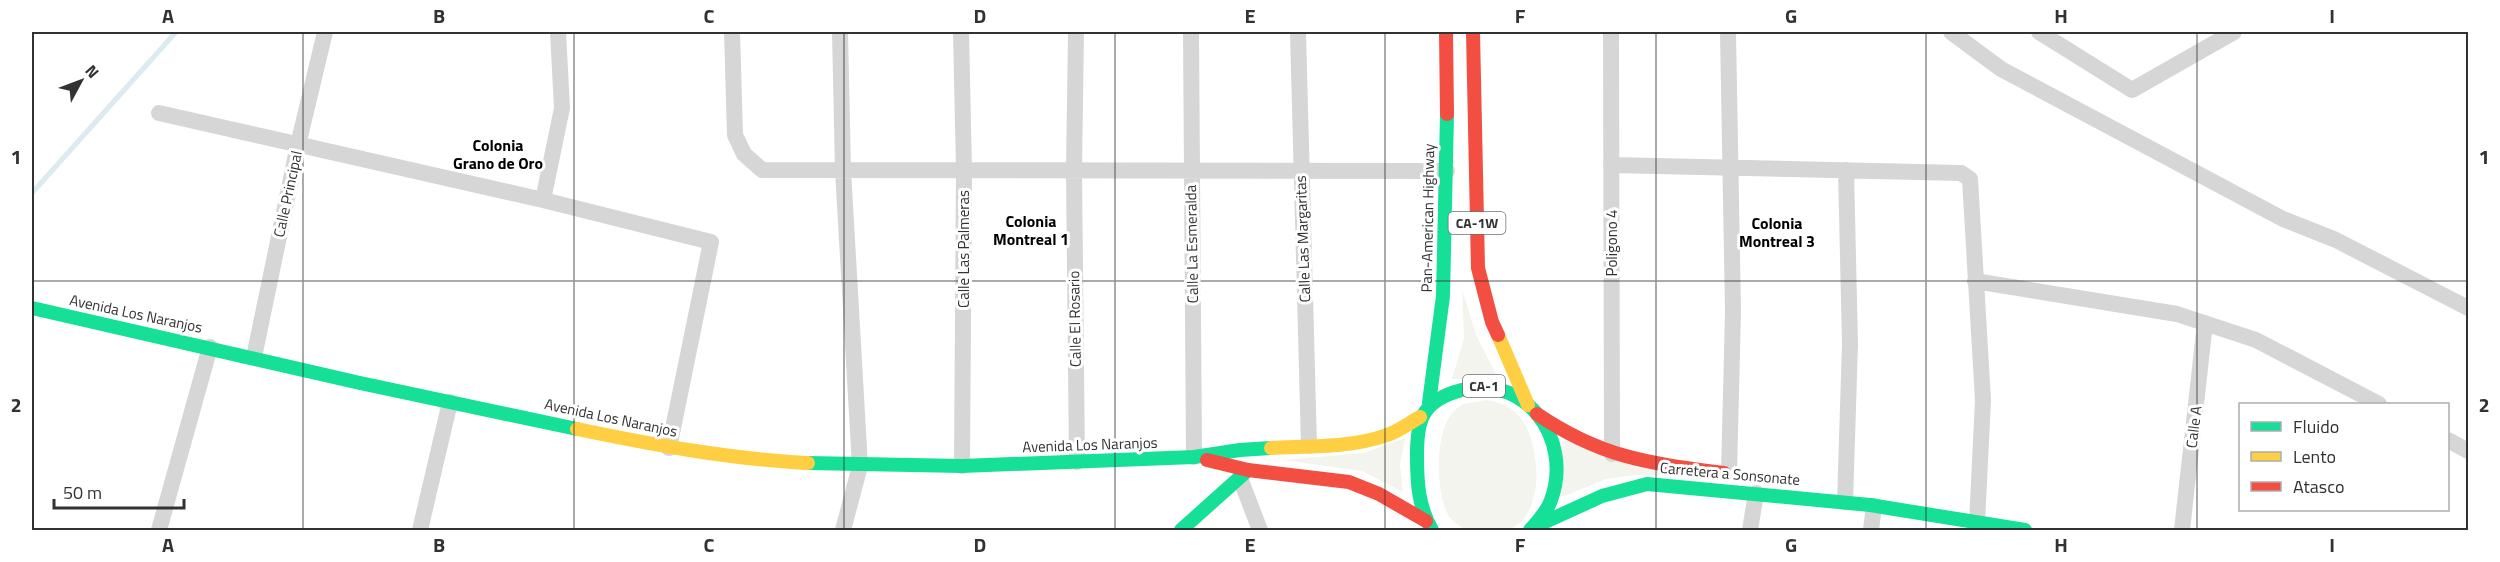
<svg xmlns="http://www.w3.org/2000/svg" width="2500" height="562" font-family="'Titillium Web',sans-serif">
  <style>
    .green { fill: #f2f4ed }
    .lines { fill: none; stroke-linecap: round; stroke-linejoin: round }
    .stream { stroke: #dbebf0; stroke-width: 5 }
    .street { stroke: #d6d6d6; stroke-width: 16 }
    .fast { stroke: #16e098; stroke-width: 14 }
    .slow { stroke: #ffcf43; stroke-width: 14 }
    .jam { stroke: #f24e42; stroke-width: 14 }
    .grid { fill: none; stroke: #323232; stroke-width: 1.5; stroke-opacity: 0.55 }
    .labels { text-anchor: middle; stroke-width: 6; stroke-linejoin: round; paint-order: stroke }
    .shield { fill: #fff; stroke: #707070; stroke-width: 1.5 }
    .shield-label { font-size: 14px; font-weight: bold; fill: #323232 }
    .street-label { font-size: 15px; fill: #323232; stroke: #fff }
    .neighbourhood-label { font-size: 16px; font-weight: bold; fill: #000; stroke: #fff }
    .neatline { fill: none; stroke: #323232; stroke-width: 2 }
    .grid-label { font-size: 20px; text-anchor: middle; font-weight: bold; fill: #323232 }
  </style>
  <rect width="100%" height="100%" fill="#fff"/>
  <path class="green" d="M1462,290L1477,337L1498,378L1452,379L1464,338Z
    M1485,400C1496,402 1506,404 1515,412C1541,434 1547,512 1512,528C1499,534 1479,530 1465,530C1460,526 1452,521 1448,515C1435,491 1433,418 1462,405C1468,402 1478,402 1485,400Z
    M1405,438L1400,465L1403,492L1362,471L1283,460L1363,453Z
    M1564,440L1684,475H1635L1606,479L1562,497Z"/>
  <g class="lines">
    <path class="stream" d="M32,193L176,32"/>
    <path class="street" d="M732,32L735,135L744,154L762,170L1447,171
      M840,32L843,170L860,466L843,530
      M961,32L964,170L962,466
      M1076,32L1074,170L1077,462
      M1191,32L1194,457
      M1298,32L1309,446
      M1611,32L1612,454
      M1728,32L1733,312L1729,473
      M1951,32L2001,69L2283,219L2336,240L2468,308
      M2039,32L2132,90L2234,32
      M159,113L543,200L711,242L669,448
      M1611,165L1961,173L1970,179L1983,400L1977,523
      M543,200L562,108L558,32
      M1975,281L2177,314L2256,340L2379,404
      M254,357L298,145L325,32
      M2448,440L2468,451
      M1240,478L1260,530
      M1845,502L1850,344L1846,170
      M159,530L210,347
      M420,530L450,402
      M1750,530L1756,493
      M1871,530L1874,506
      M2182,530L2205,323"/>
    <path class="fast" d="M32,308L360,383L577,429
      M1429,403L1443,296L1447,114
      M808,463L962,466L1194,457L1240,450L1271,448
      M1532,528L1602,496L1647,484L1870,505L2025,530
      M1181,530L1248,470
      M1432,530C1418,506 1417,482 1417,455C1417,422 1421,403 1455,392C1523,369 1574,438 1551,500C1547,512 1538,521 1530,530"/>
    <path class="slow" d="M1498,335L1528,405
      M577,429C654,445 730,459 808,463
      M1271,448C1309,446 1351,448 1387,435C1399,431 1409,423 1420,417"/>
    <path class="jam" d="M1446,32L1447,114
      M1473,32L1478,268L1492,322L1498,335
      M1537,414C1602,458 1648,463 1724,473
      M1207,460L1248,470L1349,482L1379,494L1426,521"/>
  </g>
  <path class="grid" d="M303,32V530M574,32V530M844,32V530M1115,32V530M1385,32V530M1656,32V530M1926,32V530M2197,32V530M32,281H2468"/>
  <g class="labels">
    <g class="shield">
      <rect x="1448.5" y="212" width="57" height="22" rx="4.5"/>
      <rect x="1463" y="375" width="42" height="22" rx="4.5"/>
    </g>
    <g class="shield-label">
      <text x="1477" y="228">CA-1W</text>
      <text x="1484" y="391">CA-1</text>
    </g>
    <g class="street-label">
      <text transform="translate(288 194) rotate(-78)" y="5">Calle Principal</text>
      <text transform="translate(1428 218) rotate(-89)" y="5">Pan-American Highway</text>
      <text transform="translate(1303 239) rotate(-92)" y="5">Calle Las Margaritas</text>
      <text transform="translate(1612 243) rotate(-90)" y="5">Poligono 4</text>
      <text transform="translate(1192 244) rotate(-91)" y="5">Calle La Esmeralda</text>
      <text transform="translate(964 249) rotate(-90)" y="5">Calle Las Palmeras</text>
      <text transform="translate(136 314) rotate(12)" y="5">Avenida Los Naranjos</text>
      <text transform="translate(1075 319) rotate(-91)" y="5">Calle El Rosario</text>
      <text transform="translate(611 418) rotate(12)" y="5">Avenida Los Naranjos</text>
      <text transform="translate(2194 427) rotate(-83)" y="5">Calle A</text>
      <text transform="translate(1090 445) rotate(-2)" y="5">Avenida Los Naranjos</text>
      <text transform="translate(1730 474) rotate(5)" y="5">Carretera a Sonsonate</text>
    </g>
    <g class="neighbourhood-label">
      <text x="498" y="151">Colonia<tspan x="498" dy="18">Grano de Oro</tspan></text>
      <text x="1031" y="227">Colonia<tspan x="1031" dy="18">Montreal 1</tspan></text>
      <text x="1777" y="229">Colonia<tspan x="1777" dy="18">Montreal 3</tspan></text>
    </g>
  </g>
  <rect width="2500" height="562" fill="none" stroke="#ffffff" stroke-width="66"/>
  <rect x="2239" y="403" width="210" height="108" fill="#ffffff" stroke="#adadad" stroke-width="1.5"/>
  <rect x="2251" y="422" width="30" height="9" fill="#16e098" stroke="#adadad" stroke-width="1.5"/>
  <text x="2293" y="433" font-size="18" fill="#323232">Fluido</text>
  <rect x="2251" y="452" width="30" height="9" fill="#ffcf43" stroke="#adadad" stroke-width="1.5"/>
  <text x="2293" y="463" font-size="18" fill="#323232">Lento</text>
  <rect x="2251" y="482" width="30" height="9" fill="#f24e42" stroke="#adadad" stroke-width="1.5"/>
  <text x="2293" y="493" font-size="18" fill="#323232">Atasco</text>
  <g transform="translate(81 81) rotate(49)" stroke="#ffffff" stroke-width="4.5" paint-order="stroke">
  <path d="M0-4.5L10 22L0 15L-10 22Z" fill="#323232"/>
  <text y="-9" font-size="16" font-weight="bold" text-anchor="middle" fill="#323232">N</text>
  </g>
  <path d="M54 499v9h130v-9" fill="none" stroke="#323232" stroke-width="3"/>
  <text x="63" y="499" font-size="18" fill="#323232" stroke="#ffffff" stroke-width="4.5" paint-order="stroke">50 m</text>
  <rect x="33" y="33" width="2434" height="496" class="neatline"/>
  <g class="grid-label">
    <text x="168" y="23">A</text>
    <text x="439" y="23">B</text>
    <text x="709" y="23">C</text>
    <text x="980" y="23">D</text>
    <text x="1250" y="23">E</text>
    <text x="1520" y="23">F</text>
    <text x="1791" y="23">G</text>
    <text x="2061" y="23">H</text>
    <text x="2332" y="23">I</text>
    <text x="16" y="164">1</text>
    <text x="2484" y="164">1</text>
    <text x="16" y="412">2</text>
    <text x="2484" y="412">2</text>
    <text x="168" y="552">A</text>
    <text x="439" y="552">B</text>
    <text x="709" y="552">C</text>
    <text x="980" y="552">D</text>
    <text x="1250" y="552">E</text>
    <text x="1520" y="552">F</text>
    <text x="1791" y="552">G</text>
    <text x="2061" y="552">H</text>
    <text x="2332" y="552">I</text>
  </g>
</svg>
